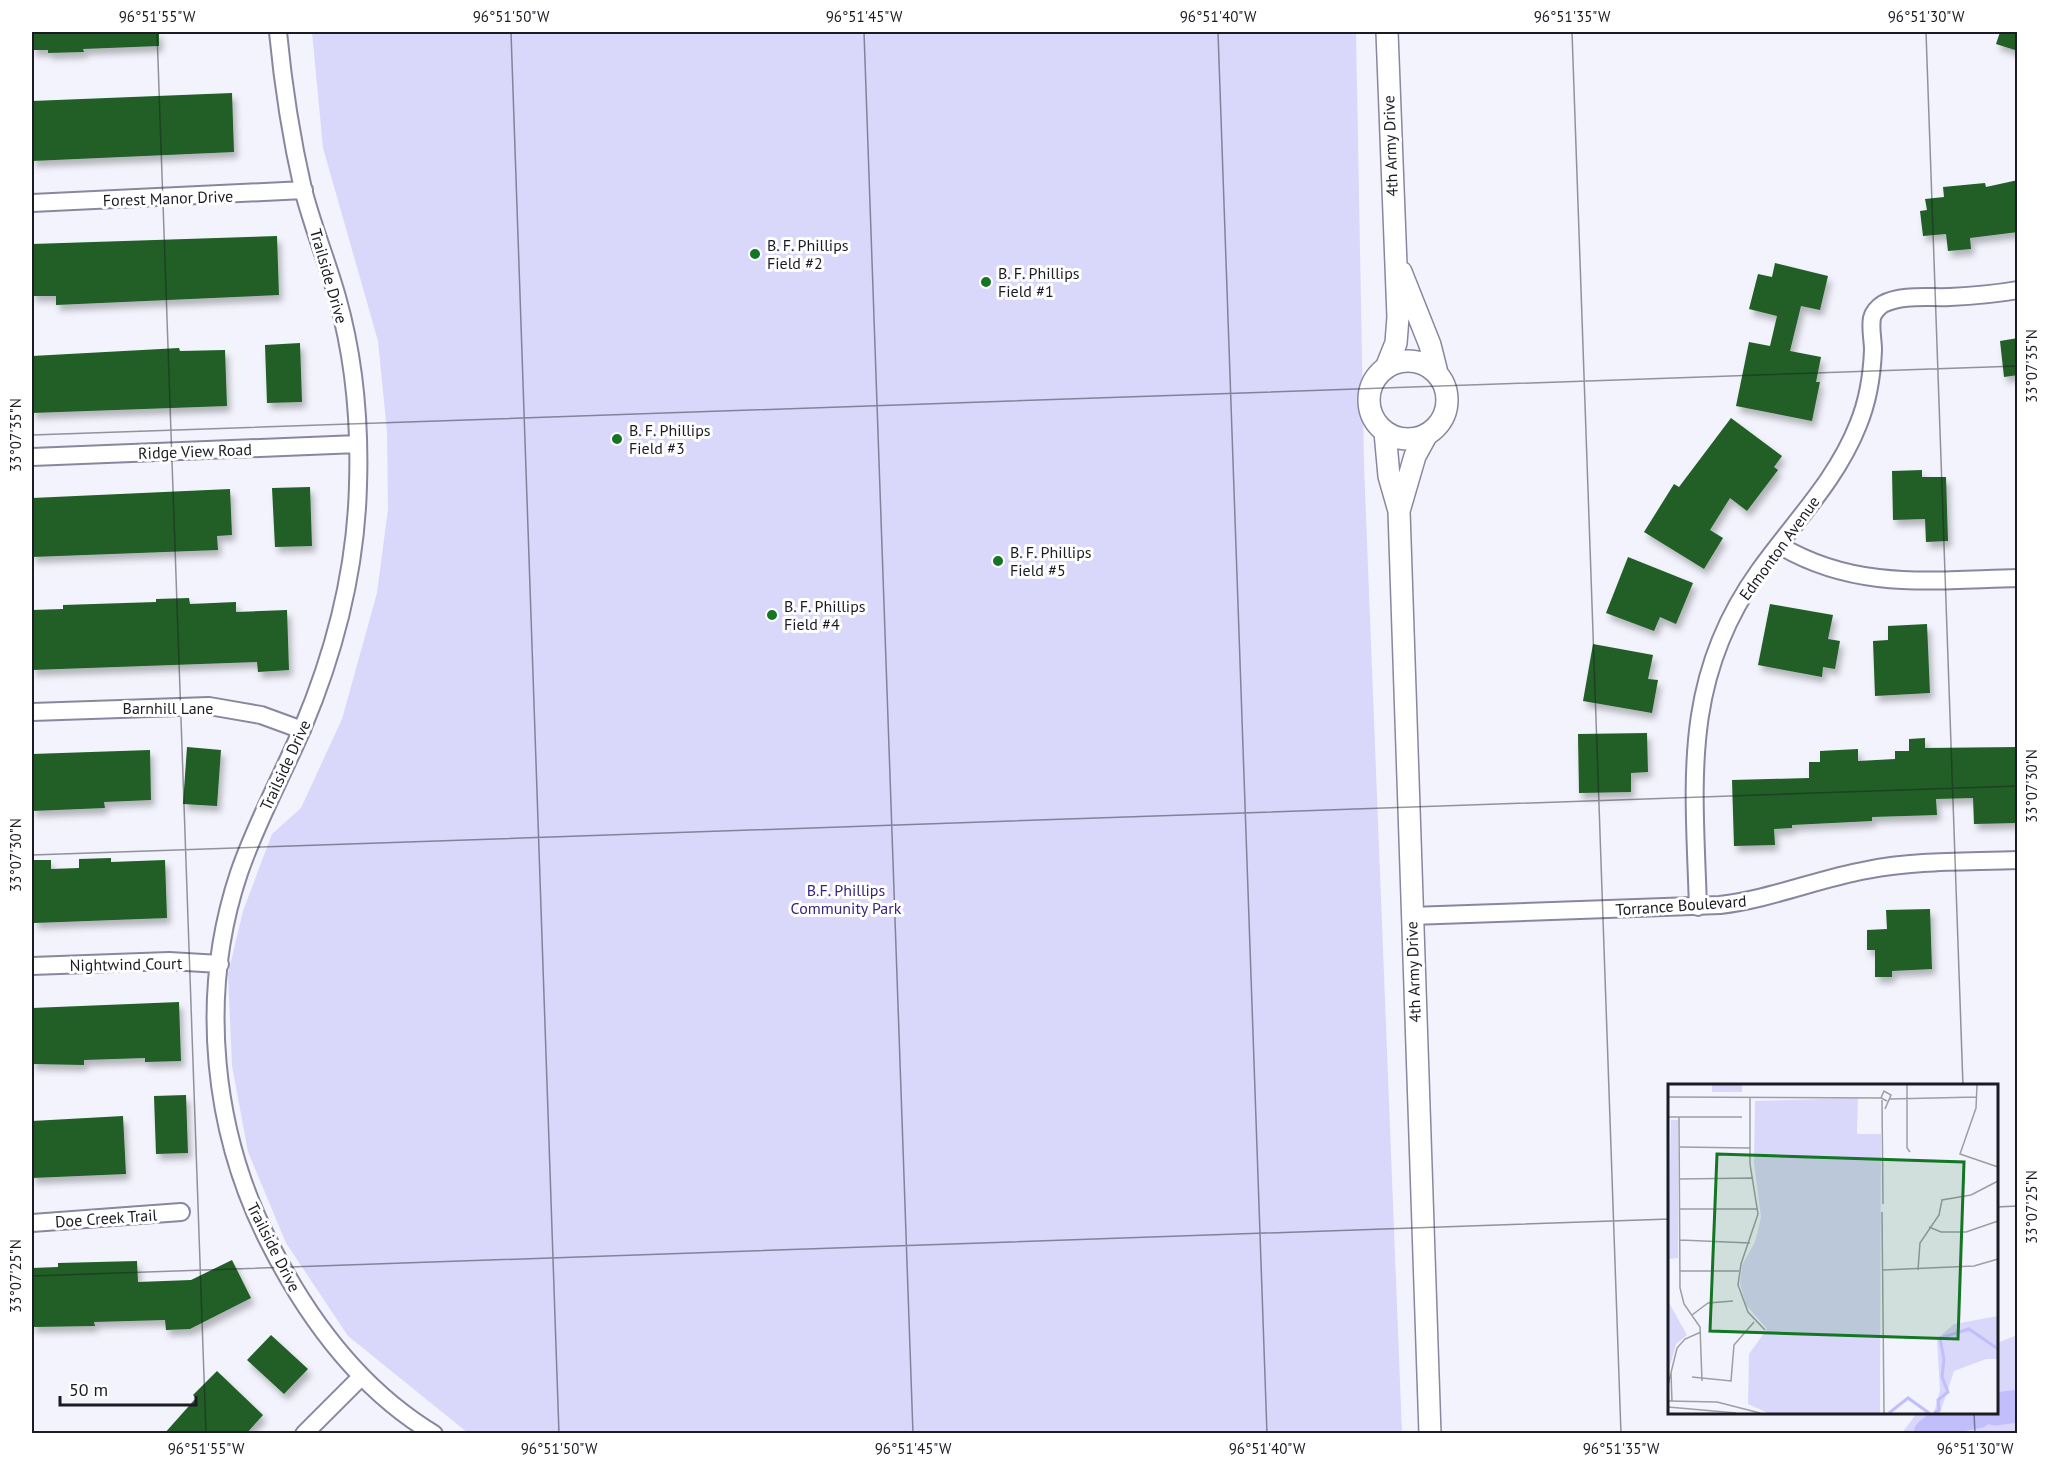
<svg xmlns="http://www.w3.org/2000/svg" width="2049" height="1465" font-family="'PT Sans',sans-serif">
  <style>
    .green { fill: #d9d8fb }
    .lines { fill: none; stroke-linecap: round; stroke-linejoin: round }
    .river { stroke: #c2bdfb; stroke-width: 33 }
    .building { fill: #205f27; filter: url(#shadow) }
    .minor-casing { stroke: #88879f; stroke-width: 20 }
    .tertiary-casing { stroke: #88879f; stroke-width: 24 }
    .minor { stroke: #fff; stroke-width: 16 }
    .tertiary { stroke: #fff; stroke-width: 21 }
    .ticks { fill: none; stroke: #1b1b24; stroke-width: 1.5; stroke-opacity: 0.45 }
    .poi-dot { fill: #147524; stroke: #fff; stroke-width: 2 }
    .labels { text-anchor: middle; stroke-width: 6; stroke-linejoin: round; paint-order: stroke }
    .street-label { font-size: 16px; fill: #1b1b24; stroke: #fff }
    .poi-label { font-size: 16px; fill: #1b1b24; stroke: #fff; text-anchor: start }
    .park-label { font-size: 16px; fill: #39257b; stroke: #fff }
    .inset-river { fill: none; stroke: #c2bdfb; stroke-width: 3 }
    .inset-road { fill: none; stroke: #9d9da6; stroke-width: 1.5 }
    .view { fill: #147524; fill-opacity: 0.15; stroke: #147524; stroke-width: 3 }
    .inset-edge { fill: none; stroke: #1b1b24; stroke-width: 3 }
    .neatline { fill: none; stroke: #1b1b24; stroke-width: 2 }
    .ticks-label { font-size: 15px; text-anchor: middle; fill: #1b1b24 }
  </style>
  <defs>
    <filter id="shadow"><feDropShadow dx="3.5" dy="6" stdDeviation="3" flood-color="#0004"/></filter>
  </defs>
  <rect width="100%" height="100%" fill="#f3f3fd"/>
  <path class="green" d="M312,32H1356L1364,465L1402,1433H468L348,1336L286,1243L248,1152L232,1066L228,974L243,911L272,834L301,808L342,719L377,593L388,509L387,432L378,341L323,148Z
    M2017,1335V1433H1902L1917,1413L1996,1412L1997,1343Z"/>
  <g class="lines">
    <path class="river" d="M1996,1409L2018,1406
      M1930,1434L1954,1416L1977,1412"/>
  </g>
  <path class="building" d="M32,32H159V46L83,49L84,52L48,53V50H32Z
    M2000,32H2018V51L1996,44Z
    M232,93L234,152L32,161V101Z
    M2018,180V232L1970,238L1971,249L1948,251L1946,234L1923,236L1920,211L1927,210L1925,199L1944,197L1943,187L1985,183L1986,187Z
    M277,236L279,295L56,305V296H32V244Z
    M1775,263L1828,276L1820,310L1801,306L1790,351L1821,357L1816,382H1820L1812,421L1736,406L1749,342L1770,346L1777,316L1749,309L1758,274L1772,277Z
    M2018,338V375L2004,377L2000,341Z
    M300,343L302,402L267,403L265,345Z
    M179,348L180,351L225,350L227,406L32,413V356Z
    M1731,418L1782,456L1774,467L1778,470L1747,511L1730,498L1710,530L1723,538L1704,569L1644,532L1674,484L1679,487Z
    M1922,470V477H1946L1948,541L1926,542L1925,519L1893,520L1892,471Z
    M310,487L312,546L275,547L272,488Z
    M230,489L232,535L217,536L218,550L32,557V498Z
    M1628,557L1693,583L1676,624L1660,617L1654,631L1606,613Z
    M189,598L190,604L236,602V612L287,610L289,670L258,672L257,662L32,670V610L63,609V605L156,602V599Z
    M1770,604L1833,615L1828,639L1840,641L1835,669L1823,667L1822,677L1758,665Z
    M1927,624L1930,693L1875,696L1873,641L1888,640V626Z
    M1593,644L1653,655L1648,679L1658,680L1652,713L1583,701Z
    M1647,733L1648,772L1631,773V792L1579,793L1578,734Z
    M1925,738V748L2018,747V823L1974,824L1973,798L1936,799L1937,815L1872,817V821L1792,825V828L1774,829L1775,845L1734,846L1732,780L1809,778V762H1820V751L1858,749V761L1895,759V751H1909V739Z
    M187,747L221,750L217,806L183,804Z
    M150,750L151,800L104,802L105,808L32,811V754Z
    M111,858V862L165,860L167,918L34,923L32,860H51V869L79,868V859Z
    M1930,909L1932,969L1892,971V977H1875V950H1867V930L1887,929L1886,910Z
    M179,1002L181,1061L145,1062V1058L84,1060V1065L32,1064V1008Z
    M186,1095L188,1153L156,1154L154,1096Z
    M123,1116L126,1174L32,1178V1121Z
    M232,1260L251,1298L190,1329L166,1330L165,1320L94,1322L95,1326L32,1327V1268L58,1267V1263L137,1261L138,1282L191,1280Z
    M271,1335L308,1369L284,1394L247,1360Z
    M217,1371L263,1415L246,1434H164L196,1398L193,1395Z"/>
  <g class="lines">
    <g class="minor-casing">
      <path id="minor" d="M278,32C283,84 291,137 303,189C312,225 327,261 337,297C354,357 360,423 358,485C356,568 335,651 303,727C282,776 256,823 239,873C198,995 212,1134 272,1248C310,1322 361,1390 434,1434
        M32,203L304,190
        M32,457L358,444
        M1779,545C1856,591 1932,580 2018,578
        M32,712L209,706L261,715L302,730
        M1698,907C1694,781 1681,680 1759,571C1793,523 1836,481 1858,425C1868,401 1872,375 1873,350C1873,340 1870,328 1872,318C1873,313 1878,307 1883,304C1902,294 1929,298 1950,297C1972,296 1995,294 2018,290
        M1411,916L1720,905C1771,899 1817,879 1867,870C1916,860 1968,862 2018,860
        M32,966L169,961L220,964
        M32,1223L181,1212
        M304,1434L361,1377"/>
    </g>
    <g class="tertiary-casing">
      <path id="tertiary" d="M1401,272L1430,345L1437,373
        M1369 400a39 39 0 1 1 78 0a39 39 0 1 1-78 0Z
        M1386,368L1396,343L1398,317L1387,32
        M1385,432L1389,476L1399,511L1430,1434
        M1399,511L1415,456L1427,434"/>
    </g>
    <use href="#minor" class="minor"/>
    <use href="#tertiary" class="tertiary"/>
  </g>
  <path class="ticks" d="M157,32L206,1434M511,32L559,1434M864,32L913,1434M1218,32L1267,1434M1572,32L1621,1434M1926,32L1963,1086M32,435L2018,366M32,855L2018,786M1996,1207L2018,1206M32,1276L1670,1219M1974,1412L1975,1434"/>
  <g class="poi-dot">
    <circle cx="755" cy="254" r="6"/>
    <circle cx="986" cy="282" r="6"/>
    <circle cx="617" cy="439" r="6"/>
    <circle cx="998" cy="561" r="6"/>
    <circle cx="772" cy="615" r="6"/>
  </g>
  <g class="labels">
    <g class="street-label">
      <text transform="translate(1390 146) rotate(-92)" y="6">4th Army Drive</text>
      <text transform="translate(168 198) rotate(-2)" y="6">Forest Manor Drive</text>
      <text transform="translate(329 276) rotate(74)" y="6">Trailside Drive</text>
      <text transform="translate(195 451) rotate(-2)" y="6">Ridge View Road</text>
      <text transform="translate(1779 548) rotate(-54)" y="6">Edmonton Avenue</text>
      <text x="168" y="714">Barnhill Lane</text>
      <text transform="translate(285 765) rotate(-65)" y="6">Trailside Drive</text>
      <text transform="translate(1681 905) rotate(-4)" y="6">Torrance Boulevard</text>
      <text transform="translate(126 964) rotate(-1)" y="6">Nightwind Court</text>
      <text transform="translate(1413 972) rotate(-92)" y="6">4th Army Drive</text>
      <text transform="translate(106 1218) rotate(-4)" y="6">Doe Creek Trail</text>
      <text transform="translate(274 1247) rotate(63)" y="6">Trailside Drive</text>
    </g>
    <g class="poi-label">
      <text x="767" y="251">B. F. Phillips<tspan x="767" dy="18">Field #2</tspan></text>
      <text x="998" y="279">B. F. Phillips<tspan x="998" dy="18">Field #1</tspan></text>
      <text x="629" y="436">B. F. Phillips<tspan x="629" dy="18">Field #3</tspan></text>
      <text x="1010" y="558">B. F. Phillips<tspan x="1010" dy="18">Field #5</tspan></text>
      <text x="784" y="612">B. F. Phillips<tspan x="784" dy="18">Field #4</tspan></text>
    </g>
    <g class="park-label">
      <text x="846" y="896">B.F. Phillips<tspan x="846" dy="18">Community Park</tspan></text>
    </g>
  </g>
  <g transform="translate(1668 1084)">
    <rect width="330" height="330" fill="#f3f3fd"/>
    <path d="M44,1H74V8H44ZM190,14L189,50H213L212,329H100L80,320L81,270L99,245L78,221L72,200L74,181L87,158L93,133L86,79L87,17ZM3,36H10V174L0,175ZM0,217L19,251L8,260L0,289ZM330,232V275H318L286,287L272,329H266L272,306L269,255L286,240Z" fill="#d9d8fb"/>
    <path class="inset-river" d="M221,329L240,314L261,329M266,329L271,326L270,316L280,308L274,293L276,276L272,254L301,245L330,265"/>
    <path class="inset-road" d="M239,1V64L242,68M309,1L308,24L292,70L330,83M0,13L213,14M82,13V80L90,130L73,180L70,201L80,228L97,246M222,15L309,13M214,16L215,120M217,25L223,11L216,7L213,14L219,17M0,33H74M11,33L12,204L16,220L32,243L34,297M12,63L82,64M12,95L85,94M12,125H90M214,128L216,329M261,143L273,148H298L330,137M12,156L82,159M215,186L306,182L330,175M250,186L252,159L271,131L274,116L303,111L330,97M12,187H71M24,231L40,219L65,217M3,289L4,318M24,293L63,297L66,261L86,238M0,301L9,264L17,255L33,248M0,317L49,318L92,329M0,323L68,329"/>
    <path class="view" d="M49,70L296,78L290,255L42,247Z"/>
    <rect width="330" height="330" class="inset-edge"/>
  </g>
  <rect width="2049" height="1465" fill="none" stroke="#ffffff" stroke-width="66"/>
  <path d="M60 1396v9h136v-9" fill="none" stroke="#1b1b24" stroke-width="3"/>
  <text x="69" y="1396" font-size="18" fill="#1b1b24" stroke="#ffffff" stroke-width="4.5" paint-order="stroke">50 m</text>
  <rect x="33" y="33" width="1983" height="1399" class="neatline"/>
  <g class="ticks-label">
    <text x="157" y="22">96°51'55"W</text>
    <text x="511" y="22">96°51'50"W</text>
    <text x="864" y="22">96°51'45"W</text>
    <text x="1218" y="22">96°51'40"W</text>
    <text x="1572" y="22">96°51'35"W</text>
    <text x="1926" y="22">96°51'30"W</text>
    <text transform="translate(2032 366) rotate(-90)" y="5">33°07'35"N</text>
    <text transform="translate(16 435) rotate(-90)" y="5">33°07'35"N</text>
    <text transform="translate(2032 786) rotate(-90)" y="5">33°07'30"N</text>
    <text transform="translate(16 855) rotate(-90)" y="5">33°07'30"N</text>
    <text transform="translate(2032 1207) rotate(-90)" y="5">33°07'25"N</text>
    <text transform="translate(16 1276) rotate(-90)" y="5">33°07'25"N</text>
    <text x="206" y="1454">96°51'55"W</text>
    <text x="559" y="1454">96°51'50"W</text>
    <text x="913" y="1454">96°51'45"W</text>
    <text x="1267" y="1454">96°51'40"W</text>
    <text x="1621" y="1454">96°51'35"W</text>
    <text x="1975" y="1454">96°51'30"W</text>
  </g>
</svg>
